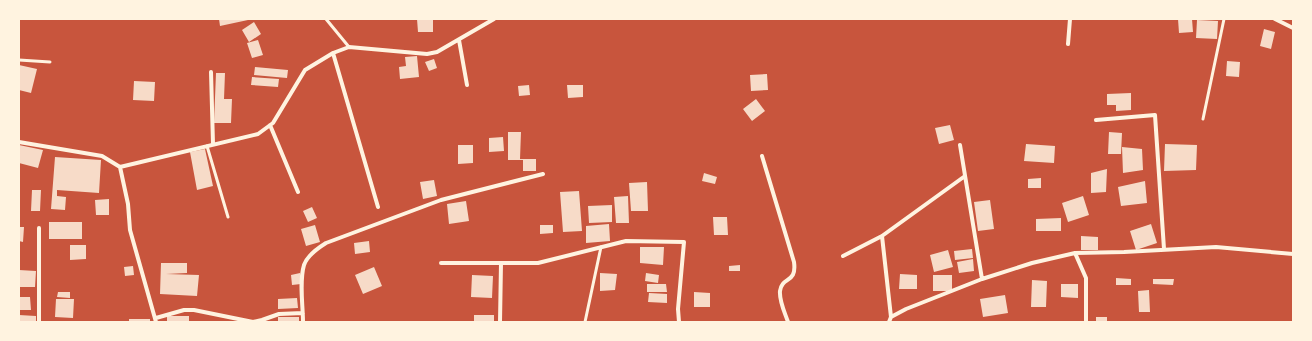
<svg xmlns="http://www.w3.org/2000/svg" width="1312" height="341" font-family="'Fira Sans',sans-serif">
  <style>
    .building { fill: #f7dbc8 }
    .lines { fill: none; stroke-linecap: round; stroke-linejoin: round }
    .service { stroke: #fff3e0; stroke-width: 3 }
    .minor { stroke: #fff3e0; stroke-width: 4 }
  </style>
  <rect width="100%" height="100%" fill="#c8553d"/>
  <path class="building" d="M219,19H248V20L220,26Z
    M417,19H433V32H418Z
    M1178,19H1192L1193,32L1179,33Z
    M1197,20L1218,21L1217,39L1196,38Z
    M254,22L261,34L249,42L242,30Z
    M1264,29L1275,32L1271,49L1260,46Z
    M258,40L263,55L252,58L247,43Z
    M417,56L419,77L400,79L399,67L406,66L405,57Z
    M434,59L437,68L429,71L425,62Z
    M1227,61L1240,62L1239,77L1226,76Z
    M19,65L37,69L31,93L19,90Z
    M255,67L288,70L287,78L254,75Z
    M216,73H225L224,99H232L231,123H214Z
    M767,74L768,90L751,91L750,75Z
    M252,77L279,79L278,87L251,85Z
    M134,81L155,82L154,101L133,100Z
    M529,85L530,95L519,96L518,86Z
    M567,85H583V97L568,98Z
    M1131,93V110L1116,111V105H1107V94Z
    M756,99L765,111L752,121L743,109Z
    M950,125L954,140L939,144L935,128Z
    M508,132H521L520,159H536V171H523V160H508Z
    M1109,132L1122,133L1121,154H1108Z
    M503,137L504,151L489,152V138Z
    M1026,144L1055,146L1054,163L1024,161Z
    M1165,144L1197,145L1196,170L1164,171Z
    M19,145L43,150L38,168L19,163Z
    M458,145H473V163L458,164Z
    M1122,147L1142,149L1143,170L1123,173Z
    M205,149L213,186L197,190L190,152Z
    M55,157L101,160L99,193L57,190V196L66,197L65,210L51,209Z
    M1107,169L1106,192L1091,193V173Z
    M704,173L717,177L715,184L702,181Z
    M1041,178V188H1028V179Z
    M434,180L437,196L423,199L420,182Z
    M1145,181L1147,203L1121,206L1118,187Z
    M647,182L648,211H631L629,183Z
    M32,190H41L40,211H31Z
    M579,191L582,231L563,232L560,192Z
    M628,196L629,223H616L614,197Z
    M1083,196L1089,215L1068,222L1062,203Z
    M109,199V215H96L95,200Z
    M990,200L994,229L978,231L974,202Z
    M466,201L469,221L449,224L447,204Z
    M612,205V222L589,223L588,206Z
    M312,207L317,218L308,222L303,211Z
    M713,217H727L728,235H714Z
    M1061,218V231H1036V219Z
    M49,222H82V239H49Z
    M609,224L610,241L586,243V226Z
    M1151,224L1157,243L1136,250L1130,231Z
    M315,225L320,242L306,246L301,229Z
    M540,225H553V233L540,234Z
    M19,227H24L23,242L19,241Z
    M1081,236L1098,237V250H1081Z
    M369,241L370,252L355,254L354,243Z
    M70,245H86V259L70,260Z
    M640,247H664L663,265L640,263Z
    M972,249L973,258L955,260L954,251Z
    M948,250L953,267L934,272L930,255Z
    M973,259L974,271L959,273L957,262Z
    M161,263H187V273L166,274L199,275L197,296L160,294Z
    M740,265V271H729V266Z
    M133,266L134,275L125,276L124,267Z
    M374,267L382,286L363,294L355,275Z
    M19,270L36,271L35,287H19Z
    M300,273L301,284L292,285L291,275Z
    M600,273L617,274L615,290L600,291Z
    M646,273L659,275L658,283L645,281Z
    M900,274L917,275V289H899Z
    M472,275L493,276L492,298L471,297Z
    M933,275H952V291H933Z
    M1116,278L1131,279V285H1116Z
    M1153,279H1174L1173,285L1153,284Z
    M1032,280L1047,281L1046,307H1031Z
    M647,284H666L667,292H647Z
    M1061,284H1078V298L1061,297Z
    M1149,290L1150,312H1139L1138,291Z
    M58,292H70V298L57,297Z
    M694,292L710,293V307H694Z
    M649,293L667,294V303L648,302Z
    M1005,295L1008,313L983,317L980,299Z
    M19,297H30L31,310H19Z
    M297,298L298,308L278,309V299Z
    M56,299H74L73,318L55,317Z
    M19,315L36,316V322H19Z
    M474,315H494V322H474Z
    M167,316H189V322H167Z
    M278,317H299V322H278Z
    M1096,317H1107V322H1096Z
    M129,319H150V322H129Z"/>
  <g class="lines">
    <path class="service" d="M326,19L349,47
      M19,60L50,62
      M1203,119L1224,19
      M207,146L228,217
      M585,322L601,247"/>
    <path class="minor" d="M1275,19L1293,28
      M459,40L467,85
      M1068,44L1070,19
      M333,53L378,207
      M211,72L213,144
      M1096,120L1155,115L1164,249
      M270,125L298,192
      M19,142L102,156L120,167L128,204L130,230L156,322
      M960,145L982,279
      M762,156L794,262C797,284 782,276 780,291C779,301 785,313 788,322
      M120,167L258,134L273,123L305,70L333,53L349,47L427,54L437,52L494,19
      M39,228V322
      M882,236L891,317
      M1075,253L1086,278V322
      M843,256L882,236L965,176
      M441,263H501
      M156,318L184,310H194L253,322L262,320L279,314L303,313
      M303,322C303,305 299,282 304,265C307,256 318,248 326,243L441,200L543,174
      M500,322L501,263H538L626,241L684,242L678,309L679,322
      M889,322L891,317L906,309L982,279L1032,263L1075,253L1124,252L1216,247L1293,254"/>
  </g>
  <rect width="1312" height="341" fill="none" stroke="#fff3e0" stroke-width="40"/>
</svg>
